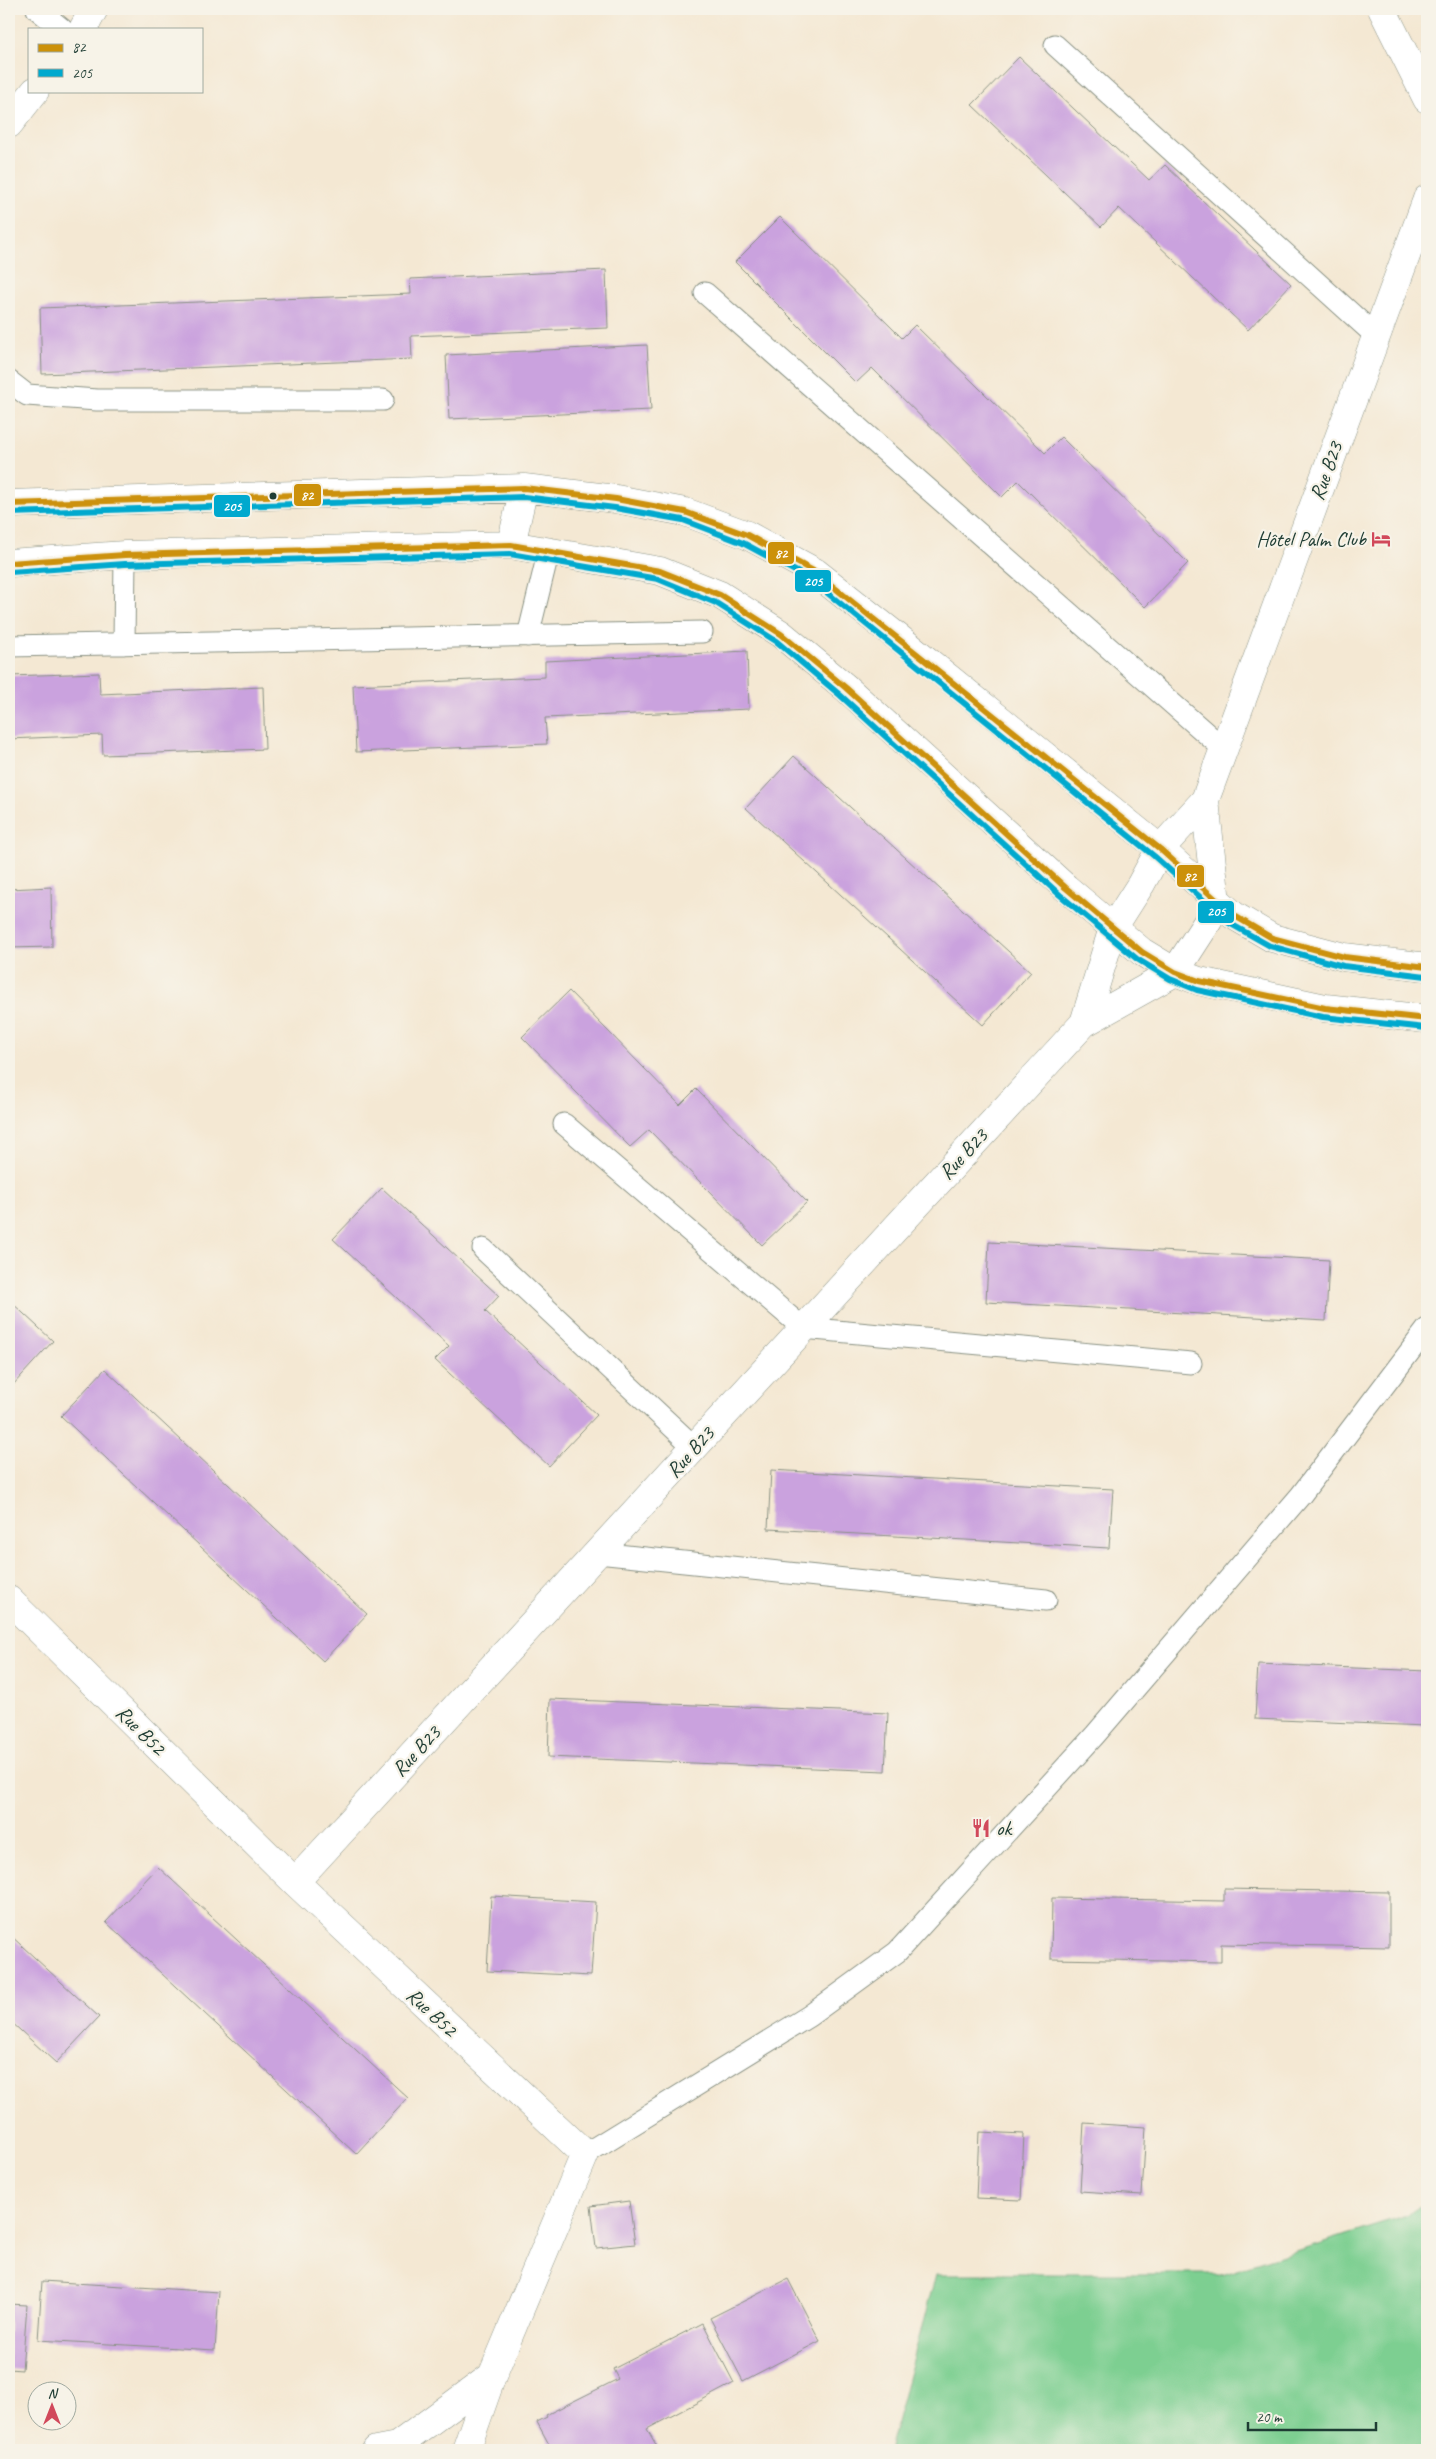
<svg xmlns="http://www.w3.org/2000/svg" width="1436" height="2459" font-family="Caveat,sans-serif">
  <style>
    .green { fill: #7dcf91; stroke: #4e8662 }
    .building { fill: #caa2de }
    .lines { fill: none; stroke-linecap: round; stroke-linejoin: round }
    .service-casing { stroke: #8a9284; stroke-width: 23 }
    .minor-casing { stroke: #8a9284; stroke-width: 29 }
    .tertiary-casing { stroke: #8a9284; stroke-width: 29 }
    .service { stroke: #fff; stroke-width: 21 }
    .minor { stroke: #fff; stroke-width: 28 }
    .tertiary { stroke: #fff; stroke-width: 28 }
    .bus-1-casing { stroke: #f7f3e8; stroke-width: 10 }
    .bus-2-casing { stroke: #f7f3e8; stroke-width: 10 }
    .bus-1 { stroke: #cc910a; stroke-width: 6 }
    .bus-2 { stroke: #00a9ce; stroke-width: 6 }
    .bus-dot { fill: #1f3d34; stroke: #f7f3e8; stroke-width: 2 }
    .labels { text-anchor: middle; stroke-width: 4.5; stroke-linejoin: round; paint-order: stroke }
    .street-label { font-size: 21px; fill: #1f3d34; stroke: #f7f3e8 }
    .poi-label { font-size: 21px; fill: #1f3d34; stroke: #f7f3e8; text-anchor: end }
    .line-badge { stroke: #f7f3e8; stroke-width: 2 }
    .badge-label { font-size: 14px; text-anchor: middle; font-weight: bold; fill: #fff }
  </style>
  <rect width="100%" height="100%" fill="#f7f3e8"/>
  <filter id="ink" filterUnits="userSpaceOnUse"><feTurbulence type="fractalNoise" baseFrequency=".02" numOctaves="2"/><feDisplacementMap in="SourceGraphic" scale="10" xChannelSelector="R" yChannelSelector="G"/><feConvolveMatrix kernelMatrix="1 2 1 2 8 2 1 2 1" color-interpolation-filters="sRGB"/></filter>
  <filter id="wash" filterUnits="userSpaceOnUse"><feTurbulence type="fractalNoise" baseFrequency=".0096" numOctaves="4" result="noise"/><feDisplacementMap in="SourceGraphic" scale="20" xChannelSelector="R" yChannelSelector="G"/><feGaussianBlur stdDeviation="1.12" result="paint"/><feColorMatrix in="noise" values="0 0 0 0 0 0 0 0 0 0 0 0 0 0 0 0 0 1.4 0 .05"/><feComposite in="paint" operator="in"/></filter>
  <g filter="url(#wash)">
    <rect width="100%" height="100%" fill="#f4e8d3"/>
    <path class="green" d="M1427,2198V2450H889L936,2274H1222L1407,2216Z"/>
    <g id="blocks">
      <path class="building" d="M1019,57L1149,180L1165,165L1291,284L1248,330L1119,208L1101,227L972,105Z
        M780,217L902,338L915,325L1045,453L1061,437L1188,563L1145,607L1018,481L1002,497L872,368L856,383L735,262Z
        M606,270L608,328L411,336L412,359L42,374L40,308L411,294L410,279Z
        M647,345L651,410L449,419L446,355Z
        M747,651L749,709L545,718L547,744L356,752L353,685L545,677V661Z
        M99,673L100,694L263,687L265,749L103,755L102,735L9,739V676Z
        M794,756L1031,972L983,1025L746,808Z
        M51,887L52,947L9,948V889Z
        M569,991L680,1105L696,1089L807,1202L762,1245L649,1130L630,1147L522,1037Z
        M382,1188L499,1296L485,1311L597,1415L549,1466L435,1360L449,1346L333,1239Z
        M989,1242L1329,1260L1326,1321L986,1302Z
        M9,1300L53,1341L12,1386L9,1383Z
        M105,1369L367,1614L323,1661L61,1416Z
        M771,1470L1113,1489L1109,1548L768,1529Z
        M1258,1664L1427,1671V1709H1425V1726L1255,1719Z
        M550,1699L888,1713L885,1771L548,1757Z
        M158,1867L408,2098L356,2154L106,1922Z
        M1224,1889L1389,1892V1947L1221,1944V1962L1051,1959L1052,1898L1224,1901Z
        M491,1896L596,1902L591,1976L487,1971Z
        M9,1934L99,2017L56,2063L9,2020Z
        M1084,2123L1146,2127L1142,2195L1080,2191Z
        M979,2132L1024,2134L1021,2200L976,2198Z
        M629,2201L635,2244L596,2248L591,2206Z
        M788,2279L820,2341L743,2381L710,2318Z
        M42,2281L219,2292L215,2350L38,2340Z
        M9,2304L27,2305L22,2370L9,2369Z
        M703,2323L734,2383L647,2429L659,2450H552L537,2422L547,2417L546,2415L618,2379L613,2369Z"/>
    </g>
  </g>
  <g filter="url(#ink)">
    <use href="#blocks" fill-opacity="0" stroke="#8a9284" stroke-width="1"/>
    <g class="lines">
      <g class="service-casing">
        <path id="service" d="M37,9L62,29
          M1055,45L1376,336
          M705,293L1225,750
          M9,381L27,395L97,400H383
          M528,636L549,550
          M124,644L125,555
          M9,646L702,632
          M564,1124L803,1328L1191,1363
          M483,1249L694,1447
          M598,1553L1046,1600
          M585,2154L809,2016L897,1952L1095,1735L1301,1495L1427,1329"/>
      </g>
      <g class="minor-casing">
        <path id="minor" d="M1382,9L1427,99
          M83,29L94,9
          M9,124L35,91
          M1084,1023L1113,928L1141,884L1160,849L1205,800L1427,199
          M9,1600L295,1882L585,2154L492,2376L466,2450
          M295,1882L1084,1023L1175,972L1208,921L1216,902L1205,800
          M376,2450L397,2446L492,2376"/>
      </g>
      <g class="tertiary-casing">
        <path id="tertiary" d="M9,504L524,488L616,499L685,512L747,535L815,572L915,651L1160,849L1233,915L1272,938L1344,957L1427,967
          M511,545L524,488
          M9,563L125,555L511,545L660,571L720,595L781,634L846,688L1066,888L1142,952L1175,972L1199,981L1325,1008L1427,1019"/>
      </g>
      <use href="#service" class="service"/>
      <use href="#minor" class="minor"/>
      <use href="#tertiary" class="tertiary"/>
      <g class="bus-1-casing">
        <path id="bus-1" d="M9,504L524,488L616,499L685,512L747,535L815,572L1160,849L1233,915L1272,938L1344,957L1427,967
          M9,563L125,555L511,545L660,571L720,595L781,634L846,688L1066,888L1142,952L1175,972L1199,981L1325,1008L1427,1019"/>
      </g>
      <g class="bus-2-casing">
        <path id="bus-2" d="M9,513L524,497L615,508L683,520L743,543L810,579L1154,856L1229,923L1270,946L1343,966L1426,976
          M10,572L125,564L510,554L658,579L716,603L776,641L840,695L1060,895L1137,959L1170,979L1197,990L1323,1017L1426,1028"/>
      </g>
      <use href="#bus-1" class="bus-1"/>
      <use href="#bus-2" class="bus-2"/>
    </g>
  </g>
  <defs>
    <g id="hotel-bare" transform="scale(1.5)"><path d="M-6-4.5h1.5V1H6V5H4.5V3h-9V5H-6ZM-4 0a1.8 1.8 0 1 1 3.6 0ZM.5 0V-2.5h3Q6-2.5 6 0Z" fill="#d1495b" stroke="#f7f3e8" stroke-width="2.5" paint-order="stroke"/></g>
    <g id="restaurant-bare" transform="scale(1.5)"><path d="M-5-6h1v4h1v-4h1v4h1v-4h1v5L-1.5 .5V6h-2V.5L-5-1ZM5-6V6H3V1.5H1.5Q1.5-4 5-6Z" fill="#d1495b" stroke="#f7f3e8" stroke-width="2.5" paint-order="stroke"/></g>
  </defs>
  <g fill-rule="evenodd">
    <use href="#hotel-bare" x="1381" y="539"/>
    <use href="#restaurant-bare" x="981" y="1828"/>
  </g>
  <circle class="bus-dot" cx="273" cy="496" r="4.5"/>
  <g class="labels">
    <g class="street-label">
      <text transform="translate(1326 471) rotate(-70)" y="7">Rue B23</text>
      <text transform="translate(963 1154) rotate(-47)" y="7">Rue B23</text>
      <text transform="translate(690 1452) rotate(-48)" y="7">Rue B23</text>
      <text transform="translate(141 1730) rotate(45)" y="7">Rue B52</text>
      <text transform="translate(416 1751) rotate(-47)" y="7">Rue B23</text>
      <text transform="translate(432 2012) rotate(43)" y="7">Rue B52</text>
    </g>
    <g class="poi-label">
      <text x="1366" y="546">Hôtel Palm Club</text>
      <text x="996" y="1835" text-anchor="start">ok</text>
    </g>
  </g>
  <g class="line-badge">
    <rect x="293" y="483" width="29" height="24" rx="5" fill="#cc910a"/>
    <rect x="213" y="494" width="38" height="24" rx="5" fill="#00a9ce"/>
    <rect x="767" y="541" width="28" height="24" rx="5" fill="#cc910a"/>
    <rect x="794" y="569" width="38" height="24" rx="5" fill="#00a9ce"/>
    <rect x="1176" y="864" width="29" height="24" rx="5" fill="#cc910a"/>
    <rect x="1197" y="900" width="38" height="24" rx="5" fill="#00a9ce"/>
  </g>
  <g class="badge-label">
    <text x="307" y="500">82</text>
    <text x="232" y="511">205</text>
    <text x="781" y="558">82</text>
    <text x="813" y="586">205</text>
    <text x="1190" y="881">82</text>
    <text x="1216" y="916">205</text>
  </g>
  <rect width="1436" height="2459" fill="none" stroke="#f7f3e8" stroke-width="30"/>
  <rect x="28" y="28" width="175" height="65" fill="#f7f3e8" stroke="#a1aaa0"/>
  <rect x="38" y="44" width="25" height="8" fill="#cc910a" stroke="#a1aaa0"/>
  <text x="72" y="52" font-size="15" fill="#1f3d34">82</text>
  <rect x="38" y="69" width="25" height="8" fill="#00a9ce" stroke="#a1aaa0"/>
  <text x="72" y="78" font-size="15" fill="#1f3d34">205</text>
  <g transform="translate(52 2406)"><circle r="24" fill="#f7f3e8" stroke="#a1aaa0"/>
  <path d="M0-4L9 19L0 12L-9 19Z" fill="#d1495b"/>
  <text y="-8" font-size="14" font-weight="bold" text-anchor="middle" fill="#1f3d34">N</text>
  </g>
  <path d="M1248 2422v8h128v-8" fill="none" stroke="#1f3d34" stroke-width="2.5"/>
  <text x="1256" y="2422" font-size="15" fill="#1f3d34" stroke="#f7f3e8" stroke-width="4" paint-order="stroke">20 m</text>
</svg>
